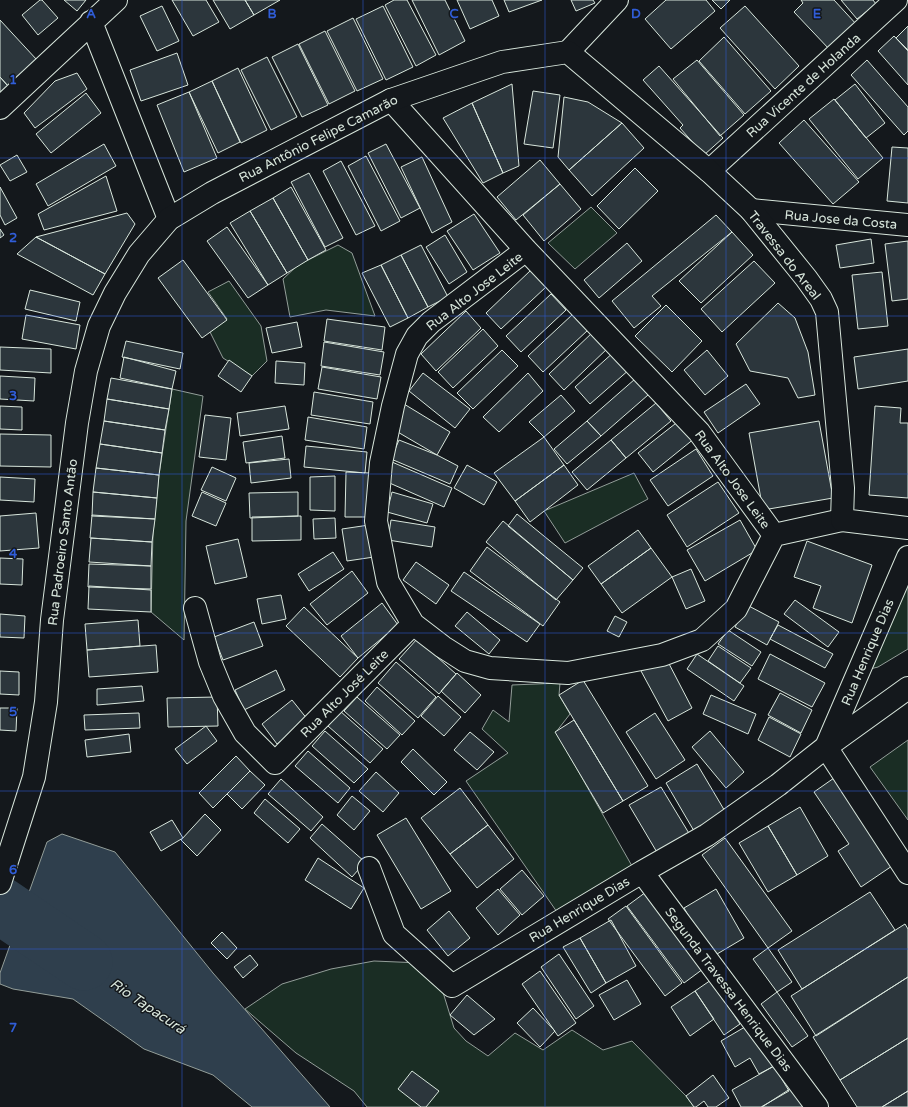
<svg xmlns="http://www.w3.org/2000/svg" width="908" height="1107" font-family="'Varela Round',sans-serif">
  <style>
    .green { fill: #1a2d24; stroke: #939e99 }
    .water { fill: #2f3f4d; stroke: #939e99 }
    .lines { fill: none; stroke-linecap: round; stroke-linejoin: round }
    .river { stroke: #2f3f4d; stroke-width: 57 }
    .building { fill: #2c363c; stroke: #d8e6dc }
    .minor-casing { stroke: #d8e6dc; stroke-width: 24 }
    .major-casing { stroke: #d8e6dc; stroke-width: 24 }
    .minor { stroke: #14181c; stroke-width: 22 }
    .major { stroke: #14181c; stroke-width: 22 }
    .grid { fill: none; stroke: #305dd8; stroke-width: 1; stroke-opacity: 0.55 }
    .labels { text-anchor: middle; stroke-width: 3; stroke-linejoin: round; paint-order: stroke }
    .street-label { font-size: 13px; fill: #d8e6dc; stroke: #14181c }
    .water-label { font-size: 14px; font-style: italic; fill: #d8e6dc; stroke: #14181c }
    .grid-label { font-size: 13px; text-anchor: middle; font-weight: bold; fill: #305dd8; stroke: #14181c; stroke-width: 3; stroke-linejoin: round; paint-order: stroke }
  </style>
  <rect width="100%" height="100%" fill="#14181c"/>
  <path class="green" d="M591,207L617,233L575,269L548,243Z
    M338,245L352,253L375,316L326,310L290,317L283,279L298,265Z
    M229,281L261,326L267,361L252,376L223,358L210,332L227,319L208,292Z
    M172,389L203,396L186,521L184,640L151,612L153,533L159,475Z
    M634,473L648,499L565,543L544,511Z
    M904,583L908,586V649L878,667L866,670Z
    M560,683L559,695L570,714L556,732L632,866L557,912L466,781L508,753L482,729L493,710L509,722L512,685Z
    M908,740V820L870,767Z
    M374,961L421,963L438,976L454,1028L466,1041L488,1056L515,1033L543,1050L572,1030L603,1050L632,1041L686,1096L694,1107H367L354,1091L296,1053L245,1009L282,984L331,969Z"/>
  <path class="water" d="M62,834L115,852L213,973L330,1107H252L213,1075L144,1049L73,999L13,989L0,984V973L47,842Z"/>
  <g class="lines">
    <path class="river" d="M0,905L84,962"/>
  </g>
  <path class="building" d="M40,0H42L58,18L38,35L22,15Z
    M64,0H86L77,11Z
    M172,0H206L219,22L193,36Z
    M213,0H245L254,15L230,29Z
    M245,0H280L254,15Z
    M394,0H407L436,55L416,66L385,5Z
    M412,0H445L465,41L439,55Z
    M457,0H492L499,16L470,29Z
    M504,0H542L509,12Z
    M571,0H593L595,3L576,11Z
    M666,0H706L715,11L671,49L645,19Z
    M712,0H730L721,9Z
    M801,0H834L857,25L830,50L794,12L803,3Z
    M841,0H873L876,4L857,19Z
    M162,6L179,41L157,51L140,16Z
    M383,6L413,67L386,80L356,19Z
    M745,6L799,66L775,89L720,28Z
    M353,18L383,79L357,91L327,31Z
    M0,20L37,60L8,86L0,77Z
    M908,26V50L896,38Z
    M325,31L355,91L329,104L299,44Z
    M894,36L908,51V85L878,51Z
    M724,37L771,91L745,114L699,61Z
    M298,44L328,105L302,117L272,57Z
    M177,53L188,85L141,101L130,70Z
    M267,57L297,117L271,130L241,70Z
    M697,60L744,115L720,136L673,79Z
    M867,60L908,107V131L904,135L851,75Z
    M659,66L723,138L704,155L680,128L683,125L643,80Z
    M238,68L267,130L241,143L212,81Z
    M77,73L87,89L35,128L24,113L55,81Z
    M0,77L8,86L0,94Z
    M212,81L240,142L218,153L189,92Z
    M512,84L519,166L503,173L472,103Z
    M855,84L885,123L866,138L835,100Z
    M533,91L560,95L553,148L524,144Z
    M189,92L217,158L184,172L157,105Z
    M86,93L101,113L51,153L36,134Z
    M564,97L588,102L622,123L569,170L558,157Z
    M834,99L883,158L858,179L809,119Z
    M472,103L503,173L483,183L443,118Z
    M804,120L859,182L833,204L779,143Z
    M622,123L644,148L592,196L569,170Z
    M104,144L116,166L48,206L36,184Z
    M386,144L420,208L401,218L368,153Z
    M892,147L908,148V203L887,201Z
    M17,155L27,172L10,181L0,165Z
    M366,156L400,221L381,231L348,166Z
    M422,157L452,222L432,233L401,167Z
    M540,160L560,184L516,220L497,197Z
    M341,161L375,226L356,235L323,171Z
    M635,168L658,191L619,229L597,206Z
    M309,173L343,238L325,247L291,182Z
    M106,176L117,211L44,230L38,214Z
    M560,184L581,209L544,241L523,215Z
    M0,187L17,218L5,225L0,215Z
    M291,187L326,250L308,260L273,198Z
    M273,198L308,260L287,273L250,211Z
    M250,211L287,273L268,285L230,223Z
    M127,213L135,224L105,274L36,237Z
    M474,214L500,253L473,270L447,231Z
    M716,215L732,232L652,296L661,306L634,328L612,301Z
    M227,227L268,285L248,298L207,241Z
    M0,229L4,235L0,238Z
    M732,232L753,255L701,303L679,281Z
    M445,235L467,272L449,284L426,247Z
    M36,237L105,274L93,295L17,254Z
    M871,239L874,263L840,268L836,245Z
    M908,241V299L892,301L885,244Z
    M627,243L642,261L599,298L584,280Z
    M421,245L448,297L428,307L401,255Z
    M401,255L428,307L408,318L381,265Z
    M183,260L227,320L202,338L158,278Z
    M754,261L775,283L722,332L701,309Z
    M381,265L408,318L390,327L362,273Z
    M531,270L546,287L501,329L486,313Z
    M882,272L888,326L858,329L852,275Z
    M30,290L80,302L76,321L25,309Z
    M551,294L566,310L521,352L506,336Z
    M778,303L795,318L808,352L815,395L798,398L788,378L750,371L736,344Z
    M666,305L702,341L672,372L635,336Z
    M466,311L481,328L436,371L421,354Z
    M573,314L588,330L543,372L528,356Z
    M26,315L80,325L76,349L22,339Z
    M327,319L385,327L382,350L324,341Z
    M297,322L302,347L272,353L266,328Z
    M483,329L498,346L453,388L438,372Z
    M594,331L609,347L564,390L549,374Z
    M126,341L183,353L180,369L122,357Z
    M324,342L384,352L380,375L321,366Z
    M0,347L51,349V373L0,370Z
    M908,349V381L858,389L854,357Z
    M502,350L518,366L473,409L457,393Z
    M707,350L728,376L705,395L684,370Z
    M615,351L630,369L590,404L575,387Z
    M124,357L176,371L172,389L120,378Z
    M229,360L252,376L241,392L218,376Z
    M276,361L305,363L304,385L275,383Z
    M322,367L381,377L377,399L318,389Z
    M423,373L470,409L455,428L409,391Z
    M528,373L543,391L499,432L483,417Z
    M0,376L35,378L34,401L0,399Z
    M111,378L172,389L169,409L107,399Z
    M635,379L648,395L601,436L587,421Z
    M746,384L760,404L718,433L704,412Z
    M314,392L373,402L370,424L311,415Z
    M561,395L575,411L544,437L529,422Z
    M107,399L169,409L165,430L104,421Z
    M656,403L671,421L626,458L611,440Z
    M404,404L450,432L437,455L396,431Z
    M0,406L22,407V430L0,429Z
    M285,406L289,429L240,436L237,413Z
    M875,406L901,408L900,423H908V498L869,495Z
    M205,415L231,418L226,460L199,457Z
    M308,417L367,427L364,449L305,440Z
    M680,420L695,438L653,472L638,453Z
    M104,421L165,430L162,453L100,444Z
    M587,421L601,436L567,464L554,449Z
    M819,421L833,498L763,510L749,433Z
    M0,434L51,435V467L0,466Z
    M282,436L285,458L246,463L243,442Z
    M544,437L564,465L515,501L494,473Z
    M399,440L437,455L458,466L450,484L391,459Z
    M611,440L626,458L587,490L572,472Z
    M100,444L162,453L159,475L96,468Z
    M306,446L367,452L365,473L304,467Z
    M696,449L713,476L668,506L650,480Z
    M289,459L291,478L251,483L249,463Z
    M392,462L452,488L444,507L385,481Z
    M467,465L497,482L484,505L454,488Z
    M564,465L578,485L530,522L515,501Z
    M212,467L236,478L226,501L201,490Z
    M96,468L159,475L157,498L93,492Z
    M346,472L369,473L368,517H345Z
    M335,476V511L310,510V477Z
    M0,477L35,479L34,502L0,500Z
    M718,482L739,513L687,547L667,515Z
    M93,492L157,498L155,519L92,516Z
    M202,492L226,503L216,526L192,516Z
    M298,492V516L250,518L249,493Z
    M392,492L433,504L427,523L387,512Z
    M36,513L39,548L0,551V516Z
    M517,514L583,568L573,580L508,526Z
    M92,515L155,519L152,542L90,538Z
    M301,516V540L252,541V517Z
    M335,518L336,538L314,539L313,519Z
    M391,520L435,527L432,547L388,540Z
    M740,520L757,550L705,581L687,550Z
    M503,521L573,580L556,600L486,542Z
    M369,525L374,557L347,561L342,529Z
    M638,530L651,548L601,584L588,566Z
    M91,538L152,542L151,566L89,562Z
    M238,539L247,577L215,584L206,546Z
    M807,541L872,565L852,623L813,608L821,586L794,577Z
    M487,547L560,602L543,626L470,571Z
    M651,548L672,577L622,613L601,584Z
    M333,552L344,569L309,591L298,574Z
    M0,558L23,559L22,585L0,584Z
    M416,562L449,585L436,604L403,580Z
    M89,564L151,566V589L88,587Z
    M691,569L705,601L686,609L672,577Z
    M352,571L368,593L327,625L310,604Z
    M464,572L540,624L527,642L451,591Z
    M89,586L151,590V612L88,609Z
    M281,595L286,619L262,624L257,599Z
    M795,600L839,632L828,647L784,614Z
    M382,603L398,625L358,658L341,636Z
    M747,605L779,622L767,645L735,627Z
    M304,607L358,658L340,677L286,626Z
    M467,612L500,640L489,654L455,626Z
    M0,614L25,616L24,638L0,637Z
    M615,616L627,622L619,637L607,631Z
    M138,620L140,646L87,650L85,624Z
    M254,622L263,646L223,660L214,637Z
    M778,625L833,654L825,668L770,639Z
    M728,630L761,652L752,666L718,644Z
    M417,639L456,674L439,694L399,659Z
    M156,645L158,672L89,677L87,650Z
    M718,646L751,668L740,683L708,661Z
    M697,654L744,686L734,701L687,669Z
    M770,654L825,683L812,707L758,679Z
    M666,658L692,708L668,721L641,671Z
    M396,662L436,697L418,718L378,683Z
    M276,670L285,690L244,710L235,690Z
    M0,671L19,672V695L0,694Z
    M457,673L481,695L465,713L441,691Z
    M583,680L648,786L623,801L559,695Z
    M142,686L144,701L97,705V689Z
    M377,687L415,721L402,735L365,701Z
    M780,693L812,710L801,733L768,715Z
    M711,695L756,714L748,734L703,714Z
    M438,696L461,717L444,736L421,716Z
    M217,697L218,726L168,727L167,698Z
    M357,697L400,735L387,749L344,711Z
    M292,700L308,720L277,744L262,724Z
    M0,708H17L16,731L0,730Z
    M340,711L383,749L370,763L328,726Z
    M139,713L140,728L85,730L84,715Z
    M655,713L685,760L656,779L626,732Z
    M769,717L801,734L790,757L758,740Z
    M574,720L623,801L603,813L555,732Z
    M206,726L217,741L187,764L175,749Z
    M325,731L368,769L354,783L312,746Z
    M710,731L744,772L726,788L692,747Z
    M470,732L494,752L477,770L454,750Z
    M129,734L131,752L87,757L85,740Z
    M413,749L447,782L434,795L401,762Z
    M308,751L350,788L338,803L295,766Z
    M236,756L250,771L213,808L199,793Z
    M697,764L726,813L694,831L666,783Z
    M250,771L265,785L242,809L227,794Z
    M376,772L399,793L383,812L359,791Z
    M834,778L892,866L861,887L838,851L849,844L814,792Z
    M281,779L323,817L311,831L268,794Z
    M661,787L690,835L658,854L629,805Z
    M460,788L488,825L450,854L421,818Z
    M352,796L370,811L354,830L337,815Z
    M265,799L300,829L288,843L254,813Z
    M800,807L828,856L797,875L768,826Z
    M205,814L221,830L197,856L181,840Z
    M406,818L451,891L421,909L377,835Z
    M172,820L183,838L161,851L150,832Z
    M322,824L365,862L352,877L310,838Z
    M488,825L514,859L477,888L450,854Z
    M768,826L797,875L768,892L739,843Z
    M725,838L792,931L768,948L702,855Z
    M318,858L364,888L351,909L305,880Z
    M522,870L544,896L522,915L500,889Z
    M498,889L520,915L498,935L476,908Z
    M716,889L744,938L712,957L684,908Z
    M646,892L703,969L684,983L627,906Z
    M870,892L895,930L802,989L778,950Z
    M626,906L682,983L665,996L608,919Z
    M449,911L470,938L448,956L427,930Z
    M611,920L636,966L606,983L580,938Z
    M905,924L908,929V977L816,1036L791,996Z
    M222,932L237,948L227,959L211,943Z
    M580,938L606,983L591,993L563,947Z
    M768,948L792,982L777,992L753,959Z
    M559,954L594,1006L576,1019L541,967Z
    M250,955L258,965L243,978L234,967Z
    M540,971L576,1023L558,1036L522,984Z
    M908,977V1038L840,1080L813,1037Z
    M627,980L641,1004L614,1020L599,995Z
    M711,980L740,1024L724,1035L695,991Z
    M695,991L714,1019L690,1036L671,1007Z
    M777,992L808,1036L792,1047L761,1004Z
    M467,995L495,1019L474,1035L450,1015Z
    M533,1008L555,1031L540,1047L517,1023Z
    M750,1024L774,1066L759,1074L750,1058L735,1067L721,1041Z
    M908,1038V1091L882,1107H857L840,1080Z
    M774,1066L789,1091L761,1107H741L732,1090Z
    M412,1071L439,1091L426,1107H421L398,1089Z
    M713,1075L729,1098L716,1107H708L704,1101L696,1107H694L686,1096Z
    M793,1087L805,1107H762Z
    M908,1091V1107H882Z"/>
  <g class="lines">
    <g class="minor-casing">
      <path id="minor" d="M91,22L169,219
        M568,52L617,0
        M391,100L526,250L699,432L774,535
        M0,108L116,0
        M709,171L896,0
        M751,210L908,225
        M526,250L431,322L417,336L407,354L393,406L381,463L376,521L388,582L413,624L443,647L465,661L490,668L568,673L662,655L702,640L736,609L774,535L842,520
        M195,608L210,662L224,696L245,733L275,763L413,624
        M826,747L908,557
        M826,747L908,873
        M369,868L394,934L452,986L642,872L707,835L778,785L826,747L908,688
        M642,872L817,1107"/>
    </g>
    <g class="major-casing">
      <path id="major" d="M0,883L34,777L46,702L52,620L77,423L86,371L99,326L115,293L139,254L169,219L212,193L391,100L502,62L568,52L709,171L751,210L806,278L821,299L827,312L843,488L842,520L908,528"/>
    </g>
    <use href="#minor" class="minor"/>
    <use href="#major" class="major"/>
  </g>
  <path class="grid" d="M182,0V1107M363,0V1107M545,0V1107M726,0V1107M0,158H908M0,316H908M0,474H908M0,633H908M0,791H908M0,949H908"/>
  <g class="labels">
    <g class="street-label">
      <text transform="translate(803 85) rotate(-42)" y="5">Rua Vicente de Holanda</text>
      <text transform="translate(318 138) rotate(-27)" y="5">Rua Antônio Felipe Camarão</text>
      <text transform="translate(841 219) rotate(5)" y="5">Rua Jose da Costa</text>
      <text transform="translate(785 255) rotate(52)" y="5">Travessa do Areal</text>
      <text transform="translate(474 291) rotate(-38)" y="5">Rua Alto Jose Leite</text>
      <text transform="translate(733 479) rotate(54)" y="5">Rua Alto Jose Leite</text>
      <text transform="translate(62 542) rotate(-83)" y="5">Rua Padroeiro Santo Antão</text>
      <text transform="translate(867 652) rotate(-67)" y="5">Rua Henrique Dias</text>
      <text transform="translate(344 693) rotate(-45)" y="5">Rua Alto José Leite</text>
      <text transform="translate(579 909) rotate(-31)" y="5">Rua Henrique Dias</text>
      <text transform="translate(729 989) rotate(53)" y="5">Segunda Travessa Henrique Dias</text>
    </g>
    <g class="water-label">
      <text transform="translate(148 1006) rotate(34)" y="5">Rio Tapacurá</text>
    </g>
  </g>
  <g class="grid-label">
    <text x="91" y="18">A</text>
    <text x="272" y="18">B</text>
    <text x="454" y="18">C</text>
    <text x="636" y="18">D</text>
    <text x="817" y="18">E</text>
    <text x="13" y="84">1</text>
    <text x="13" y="242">2</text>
    <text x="13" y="400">3</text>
    <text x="13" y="558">4</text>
    <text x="13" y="716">5</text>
    <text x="13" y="874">6</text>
    <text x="13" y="1032">7</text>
  </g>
</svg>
